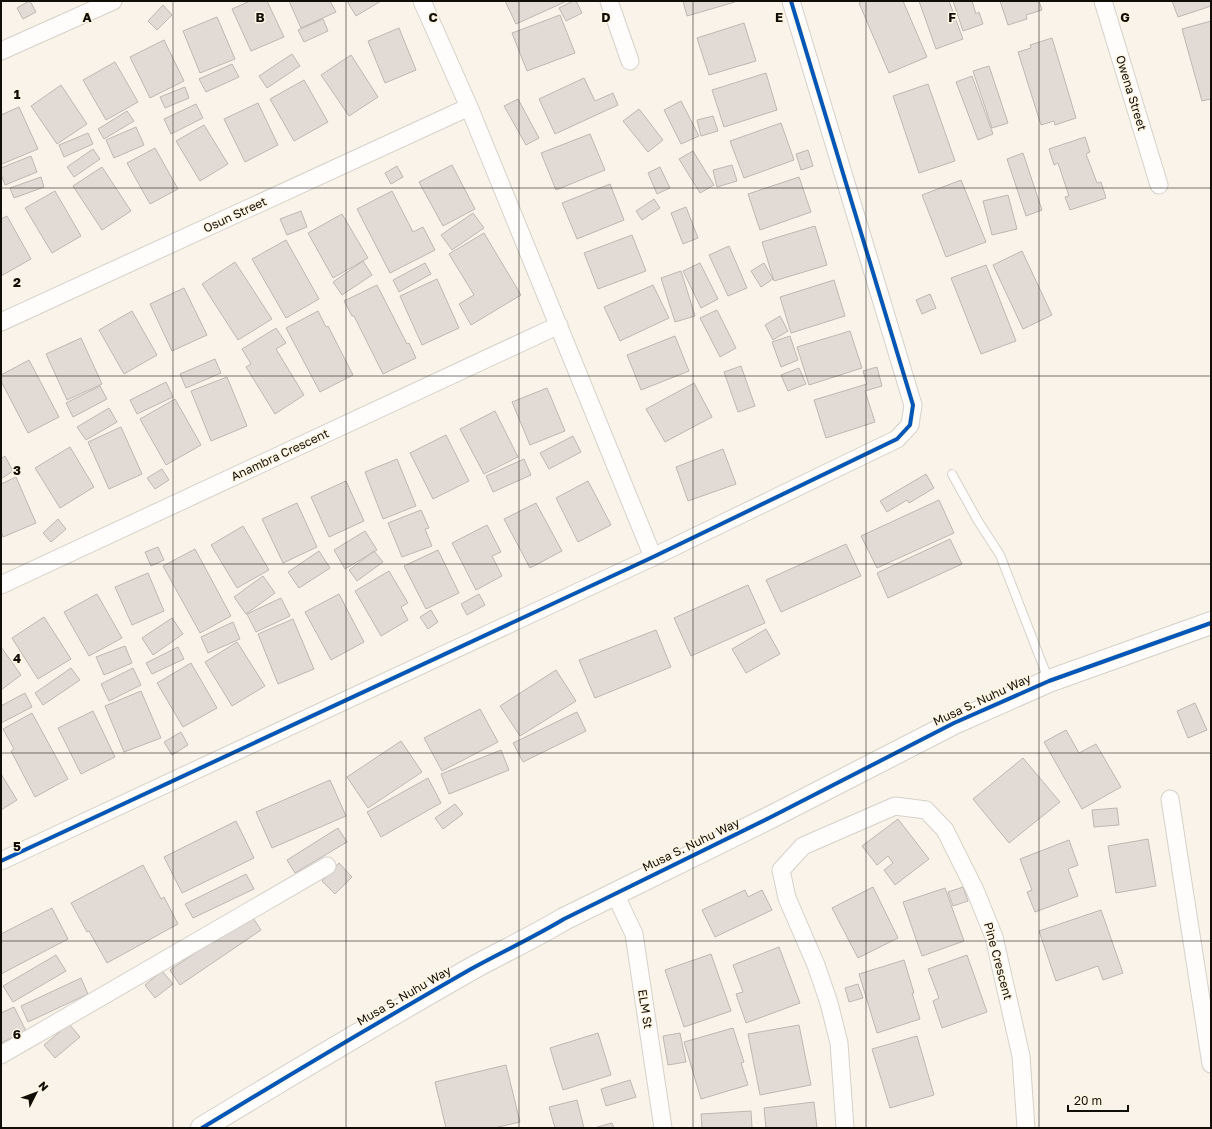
<svg xmlns="http://www.w3.org/2000/svg" width="1212" height="1129" font-family="'Golos Text',sans-serif">
  <style>
    .building { fill: #e1dad5; stroke: #beb7b2 }
    .lines { fill: none; stroke-linecap: round; stroke-linejoin: round }
    .lane-casing { stroke: #d6d1c9; stroke-width: 10 }
    .street-casing { stroke: #d6d1c9; stroke-width: 19 }
    .secondary-casing { stroke: #d6d1c9; stroke-width: 24 }
    .lane { stroke: #fefdfc; stroke-width: 8 }
    .street { stroke: #fefdfc; stroke-width: 17 }
    .secondary { stroke: #fefdfc; stroke-width: 22 }
    .cycleway-casing { stroke: #fff5e3; stroke-width: 6 }
    .cycleway { stroke: #0057b8; stroke-width: 4 }
    .grid { fill: none; stroke: #110e08; stroke-width: 1; stroke-opacity: 0.55 }
    .labels { text-anchor: middle; stroke-width: 3; stroke-linejoin: round; paint-order: stroke }
    .street-label { font-size: 12px; fill: #110e08; stroke: #fff5e3 }
    .grid-label { font-size: 13px; text-anchor: middle; font-weight: bold; fill: #110e08; stroke: #fff5e3; stroke-width: 3; stroke-linejoin: round; paint-order: stroke }
  </style>
  <rect width="100%" height="100%" fill="#f9f3e9"/>
  <path class="building" d="M29,1H30L36,12L23,19L17,8Z
    M250,1H267L284,37L251,51L232,9Z
    M289,1H330L336,12L301,28Z
    M347,1H381L356,16Z
    M505,1H567L516,24Z
    M573,1H576L582,13L566,21L559,8Z
    M683,1H735V2L687,16Z
    M864,1H903L927,57L889,73L859,3Z
    M919,1H949L963,39L936,49Z
    M953,1H972L976,14L979,12L983,24L963,31Z
    M1000,1H1039L1042,10L1026,15L1027,19L1008,25Z
    M1172,1H1211V6L1178,17Z
    M163,5L172,15L157,30L148,21Z
    M560,15L575,53L527,71L512,33Z
    M217,17L235,59L200,73L183,31Z
    M323,19L328,31L304,42L298,30Z
    M1211,21V99L1202,101L1182,29Z
    M744,23L756,61L709,75L697,38Z
    M399,28L416,70L385,83L368,41Z
    M1052,38L1076,118L1055,125L1054,121L1041,125L1018,52L1031,48L1030,45Z
    M164,40L184,81L150,98L130,57Z
    M292,54L300,66L267,88L259,76Z
    M351,55L378,97L349,116L321,75Z
    M115,62L138,102L106,120L83,80Z
    M232,64L239,77L206,92L199,79Z
    M989,66L1008,123L992,128L973,71Z
    M766,73L777,110L724,127L712,90Z
    M972,76L993,134L978,140L956,82Z
    M584,78L595,101L613,93L618,105L555,134L539,99Z
    M304,80L328,122L294,141L270,99Z
    M928,84L955,161L919,173L893,96Z
    M61,85L87,124L57,144L31,106Z
    M185,87L189,98L165,108L160,97Z
    M518,99L539,138L526,145L504,106Z
    M681,101L699,136L681,144L664,110Z
    M258,103L278,145L245,162L224,119Z
    M196,104L203,118L171,134L164,119Z
    M19,107L38,149L2,164L1,162V115Z
    M639,109L663,140L648,152L623,121Z
    M127,111L134,121L104,139L98,129Z
    M713,116L718,131L701,136L697,120Z
    M781,123L794,160L744,178L730,141Z
    M204,125L228,164L200,181L176,141Z
    M136,127L144,145L114,158L106,140Z
    M88,133L93,144L64,157L59,145Z
    M590,134L605,170L556,190L541,153Z
    M1085,137L1090,152L1086,154L1097,183L1101,182L1106,198L1070,210L1065,197L1069,196L1058,163L1054,165L1049,149Z
    M155,148L178,189L150,204L127,163Z
    M93,149L100,159L74,177L67,167Z
    M808,150L813,166L801,170L796,154Z
    M693,151L714,185L700,193L679,159Z
    M1023,153L1042,210L1026,216L1007,159Z
    M31,156L37,172L5,185L1,174V168Z
    M452,165L475,209L443,226L419,182Z
    M732,165L737,181L717,187L713,170Z
    M397,166L403,177L391,184L385,173Z
    M102,167L131,211L102,230L73,186Z
    M660,167L670,188L657,194L648,173Z
    M41,177L44,187L14,198L10,188Z
    M799,177L811,212L760,230L748,194Z
    M961,180L986,242L946,257L922,195Z
    M610,184L624,220L577,239L562,203Z
    M55,191L81,236L52,253L25,208Z
    M392,191L413,232L423,227L435,250L390,273L357,209Z
    M1008,195L1017,229L992,235L983,201Z
    M654,199L660,208L642,220L636,211Z
    M686,207L698,238L683,244L671,213Z
    M301,211L307,227L287,235L280,219Z
    M473,213L484,228L452,250L441,235Z
    M342,214L368,258L333,278L308,233Z
    M7,216L31,259L1,276V219Z
    M815,226L827,265L774,281L762,242Z
    M484,233L521,295L471,325L459,304L474,295L449,254Z
    M632,235L646,271L598,289L584,253Z
    M286,240L319,299L286,318L252,259Z
    M729,246L747,288L728,296L709,255Z
    M1022,251L1052,315L1023,329L993,265Z
    M363,261L372,275L342,295L333,282Z
    M235,262L272,319L238,340L202,284Z
    M425,263L431,274L399,292L393,280Z
    M700,263L718,299L701,308L683,271Z
    M764,263L773,279L761,287L751,271Z
    M986,265L1016,341L981,354L951,278Z
    M681,271L695,316L675,322L661,278Z
    M437,279L459,328L422,345L400,296Z
    M834,280L845,316L791,333L780,297Z
    M377,285L407,344L409,343L416,358L383,374L354,316H352L344,301Z
    M653,285L669,318L620,341L604,307Z
    M184,288L207,335L172,351L150,304Z
    M930,294L936,308L922,314L916,300Z
    M717,310L736,348L720,357L700,318Z
    M132,311L157,355L124,374L99,330Z
    M318,311L326,327L328,326L353,375L320,392L286,328Z
    M780,316L788,331L773,340L765,325Z
    M276,328L286,343L276,349L304,395L275,414L246,367L251,364L242,349Z
    M850,331L862,368L809,385L797,347Z
    M675,336L689,371L641,390L627,355Z
    M790,336L798,360L781,367L772,342Z
    M81,338L102,384L67,400L46,354Z
    M215,359L221,373L186,388L180,374Z
    M29,360L59,417L28,433L1,381V375Z
    M741,366L755,406L738,412L724,372Z
    M877,367L882,386L865,391L875,422L826,438L814,400L867,384L863,371Z
    M799,368L806,384L788,391L781,375Z
    M227,377L247,426L211,441L191,391Z
    M166,382L173,397L137,414L130,400Z
    M694,383L712,417L665,442L646,409Z
    M100,386L107,399L73,417L66,403Z
    M547,388L565,431L530,445L512,402Z
    M175,399L201,445L166,465L140,419Z
    M109,408L117,422L86,440L77,427Z
    M495,411L518,457L484,474L460,429Z
    M121,427L142,474L109,489L88,442Z
    M446,435L469,481L433,499L410,453Z
    M573,436L581,452L549,469L540,453Z
    M70,447L94,487L60,508L35,468Z
    M723,449L736,484L688,501L676,467Z
    M5,456L13,471L1,479V459Z
    M397,459L416,506L383,519L365,472Z
    M524,459L531,475L493,492L486,476Z
    M162,469L169,480L155,489L147,478Z
    M926,474L934,488L909,503L907,500L887,512L880,501Z
    M16,477L36,523L3,537L1,531V484Z
    M346,481L364,521L329,537L311,497Z
    M588,481L611,525L578,542L556,498Z
    M939,500L954,533L877,568L861,536Z
    M297,503L317,547L283,563L262,519Z
    M536,503L562,551L530,568L504,519Z
    M421,510L429,528L425,529L432,546L402,557L388,523Z
    M58,519L66,529L51,542L43,533Z
    M487,525L501,552L492,556L502,576L476,590L452,543Z
    M243,526L269,570L237,588L211,545Z
    M365,531L377,550L345,569L334,550Z
    M950,539L962,564L888,598L877,573Z
    M846,544L861,576L781,612L766,580Z
    M158,547L164,560L151,566L145,552Z
    M195,549L231,616L200,633L163,566Z
    M438,550L459,593L426,609L404,566Z
    M319,551L330,568L299,588L288,572Z
    M374,551L383,562L357,581L349,570Z
    M389,571L408,603L401,607L408,620L381,636L355,591Z
    M148,573L164,611L132,625L115,587Z
    M263,576L275,593L246,614L234,597Z
    M748,585L765,623L691,656L674,618Z
    M97,594L122,638L89,656L64,612Z
    M339,594L364,642L331,660L305,612Z
    M479,594L485,605L467,615L461,604Z
    M281,598L290,616L256,632L247,614Z
    M431,610L438,622L428,629L420,617Z
    M44,617L71,659L38,679L12,638Z
    M172,618L183,634L153,655L142,638Z
    M293,619L314,669L278,684L258,634Z
    M233,622L240,639L208,653L201,637Z
    M766,629L780,654L746,673L732,649Z
    M656,630L671,667L595,698L579,660Z
    M237,642L265,686L232,706L205,662Z
    M125,646L132,663L104,675L96,657Z
    M1,647L21,675L1,690Z
    M178,647L184,659L152,674L146,663Z
    M191,663L217,708L183,727L157,683Z
    M71,668L80,680L43,705L35,693Z
    M133,668L141,685L109,701L101,684Z
    M556,670L576,701L520,736L500,706Z
    M141,691L161,738L124,752L105,706Z
    M25,693L32,707L1,723V706Z
    M1195,703L1207,730L1188,738L1177,711Z
    M480,709L498,742L442,771L424,738Z
    M93,711L115,757L81,774L58,728Z
    M577,712L586,731L523,762L513,743Z
    M32,713L68,779L35,797L11,751L14,749L3,729Z
    M1066,730L1079,753L1096,744L1121,787L1082,809L1044,742Z
    M181,732L188,745L172,755L164,742Z
    M401,741L422,772L368,808L347,777Z
    M501,750L509,770L449,794L441,774Z
    M1023,758L1060,802L1009,843L973,799Z
    M1,774L17,800L1,810Z
    M428,778L441,803L381,837L367,812Z
    M330,780L346,816L272,848L256,812Z
    M455,804L463,814L443,829L435,818Z
    M1117,808L1119,825L1094,827L1092,810Z
    M898,819L929,859L895,885L884,870L893,863L888,856L877,865L862,846Z
    M236,821L254,858L182,893L164,857Z
    M338,828L347,842L295,873L287,860Z
    M1148,839L1156,886L1116,893L1108,846Z
    M1069,840L1078,865L1068,869L1078,896L1035,912L1027,892L1032,890L1020,859Z
    M339,863L352,877L335,894L322,881Z
    M143,865L161,899L164,897L178,924L107,963L89,931L87,932L71,903Z
    M246,874L254,889L193,918L185,904Z
    M873,887L898,938L858,958L832,908Z
    M963,887L968,901L953,906L948,892Z
    M945,888L964,941L922,956L903,902Z
    M745,890L748,897L762,890L772,910L715,937L702,910Z
    M52,908L68,939L1,974V934Z
    M1101,910L1123,973L1103,980L1098,966L1056,981L1039,931Z
    M251,915L261,930L180,985L170,970Z
    M779,947L800,1003L746,1023L736,994L743,992L733,965Z
    M711,954L731,1011L684,1027L665,970Z
    M56,955L66,971L13,1002L3,986Z
    M967,955L987,1012L942,1028L933,1001L939,998L928,969Z
    M904,960L914,993H912L920,1019L877,1033L859,974Z
    M162,971L173,984L155,998L145,985Z
    M81,978L88,994L28,1022L21,1006Z
    M858,984L863,998L849,1002L845,988Z
    M14,1007L26,1031L1,1043V1013Z
    M69,1024L80,1037L55,1058L44,1045Z
    M799,1025L811,1085L760,1095L748,1034Z
    M733,1028L744,1062L741,1063L748,1085L701,1099L684,1042Z
    M598,1033L611,1075L563,1090L550,1048Z
    M680,1033L686,1062L668,1065L663,1036Z
    M917,1036L934,1095L890,1108L872,1049Z
    M506,1065L520,1122L494,1128H446L435,1082Z
    M630,1080L636,1097L606,1106L601,1089Z
    M577,1100L584,1128H555L549,1107Z
    M814,1102L817,1128H766L764,1108Z
    M751,1111L752,1128H702L701,1114Z
    M612,1123L614,1128H594Z"/>
  <g class="lines">
    <g class="lane-casing">
      <path id="lane" d="M952,474L978,521L1000,555L1049,681"/>
    </g>
    <g class="street-casing">
      <path id="street" d="M422,1L469,107L653,557
        M609,1L630,61
        M1103,1L1159,185
        M1,51L113,1
        M1,322L469,107
        M1,585L559,325
        M1170,799L1211,1064
        M1,861L653,557L897,439L910,425L913,405L791,1
        M615,894L634,934L663,1128
        M1,1055L327,866
        M845,1128L839,1043L829,1003L816,965L787,898L781,870L803,846L895,806L926,810L945,830L975,890L994,937L1021,1056L1026,1128"/>
    </g>
    <g class="secondary-casing">
      <path id="secondary" d="M202,1128C291,1074 380,1021 471,969C502,952 534,937 564,919L771,817L954,723L1049,681L1211,623"/>
    </g>
    <use href="#lane" class="lane"/>
    <use href="#street" class="street"/>
    <use href="#secondary" class="secondary"/>
    <g class="cycleway-casing">
      <path id="cycleway" d="M1,861L653,557L897,439L910,425L913,405L791,1
        M202,1128C291,1074 380,1021 471,969C502,952 534,937 564,919L771,817L954,723L1049,681L1211,623"/>
    </g>
    <use href="#cycleway" class="cycleway"/>
  </g>
  <path class="grid" d="M173,1V1128M346,1V1128M519,1V1128M693,1V1128M866,1V1128M1039,1V1128M1,188H1211M1,376H1211M1,564H1211M1,753H1211M1,941H1211"/>
  <g class="labels">
    <g class="street-label">
      <text transform="translate(1131 93) rotate(73)" y="4">Owena Street</text>
      <text transform="translate(235 215) rotate(-25)" y="4">Osun Street</text>
      <text transform="translate(280 455) rotate(-25)" y="4">Anambra Crescent</text>
      <text transform="translate(982 700) rotate(-25)" y="4">Musa S. Nuhu Way</text>
      <text transform="translate(691 845) rotate(-26)" y="4">Musa S. Nuhu Way</text>
      <text transform="translate(998 961) rotate(75)" y="4">Pine Crescent</text>
      <text transform="translate(404 996) rotate(-30)" y="4">Musa S. Nuhu Way</text>
      <text transform="translate(645 1009) rotate(81)" y="4">ELM St</text>
    </g>
  </g>
  <g class="grid-label">
    <text x="87" y="22">A</text>
    <text x="260" y="22">B</text>
    <text x="433" y="22">C</text>
    <text x="606" y="22">D</text>
    <text x="779" y="22">E</text>
    <text x="952" y="22">F</text>
    <text x="1125" y="22">G</text>
    <text x="17" y="99">1</text>
    <text x="17" y="287">2</text>
    <text x="17" y="475">3</text>
    <text x="17" y="663">4</text>
    <text x="17" y="851">5</text>
    <text x="17" y="1039">6</text>
  </g>
  <rect width="1212" height="1129" fill="none" stroke="#110e08" stroke-width="4"/>
  <g transform="translate(36 1093) rotate(48)" stroke="#fff5e3" stroke-width="3" paint-order="stroke">
  <path d="M0-3L7 15L0 10L-7 15Z" fill="#110e08"/>
  <text y="-6" font-size="11" font-weight="bold" text-anchor="middle" fill="#110e08">N</text>
  </g>
  <path d="M1068 1105v6h60v-6" fill="none" stroke="#110e08" stroke-width="2"/>
  <text x="1074" y="1105" font-size="12" fill="#110e08" stroke="#fff5e3" stroke-width="3" paint-order="stroke">20 m</text>
</svg>
